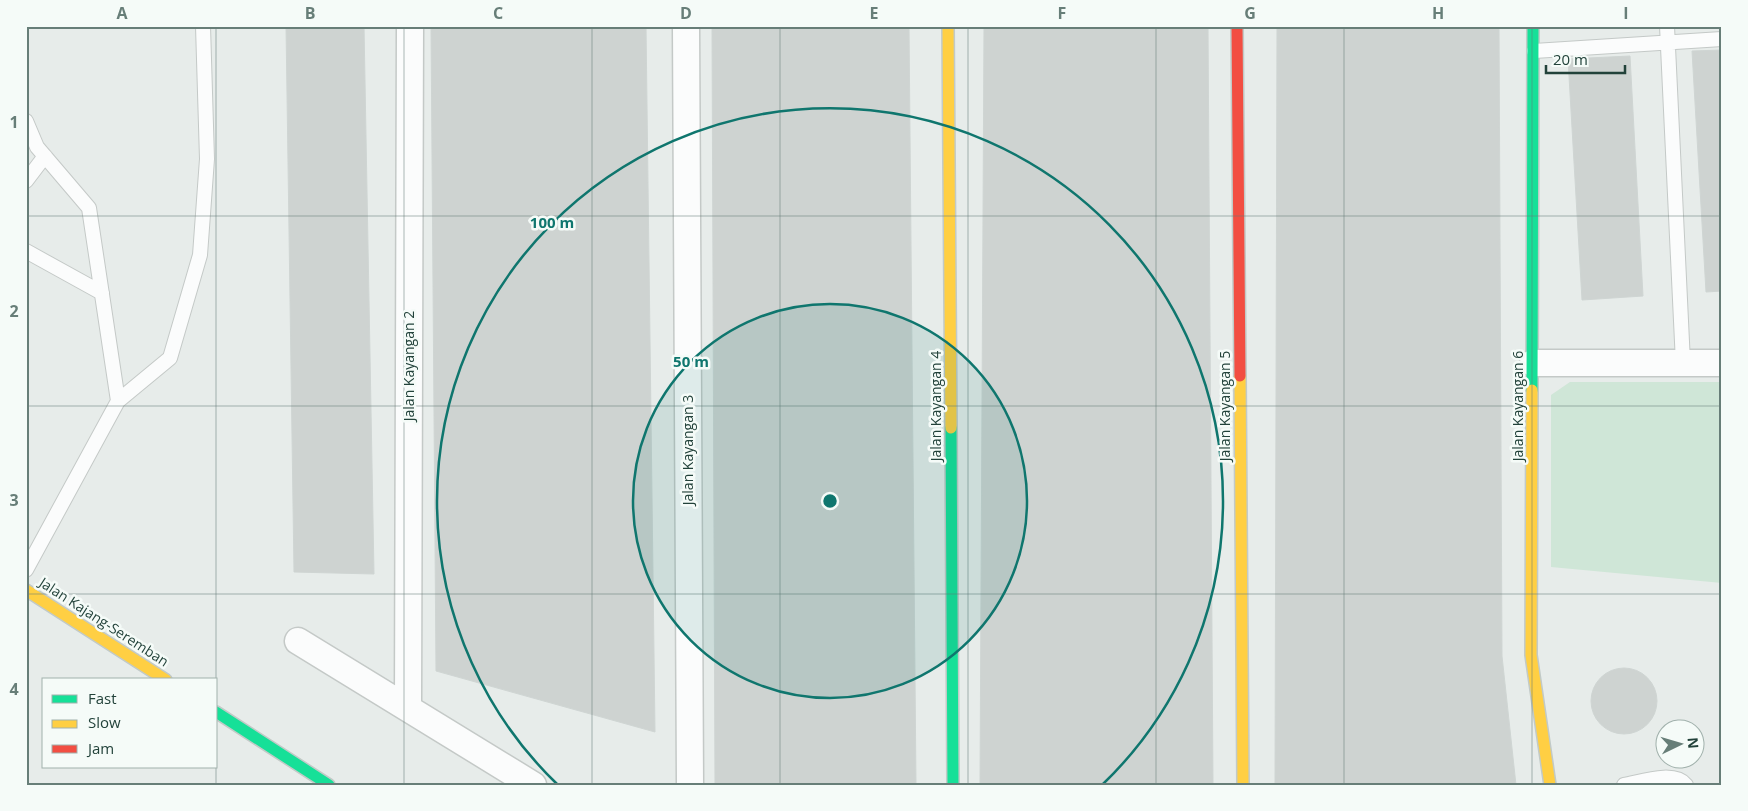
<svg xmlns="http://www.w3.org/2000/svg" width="1748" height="811" font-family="'Open Sans',sans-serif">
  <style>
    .green { fill: #cfe6d7 }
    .building { fill: #ced3d1; stroke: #cfd5d3 }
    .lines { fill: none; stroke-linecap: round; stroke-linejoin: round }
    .lane-casing { stroke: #c4c9c7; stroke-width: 16 }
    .street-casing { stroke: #c4c9c7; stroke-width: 29 }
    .fast-casing { stroke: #c2cac7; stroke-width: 14 }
    .slow-casing { stroke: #c2cac7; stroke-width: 14 }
    .jam-casing { stroke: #c2cac7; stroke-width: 14 }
    .lane { stroke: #fbfcfc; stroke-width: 14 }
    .street { stroke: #fbfcfc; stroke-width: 26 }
    .fast { stroke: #16e098; stroke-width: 11 }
    .slow { stroke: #ffcf43; stroke-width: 11 }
    .jam { stroke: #f24e42; stroke-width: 11 }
    .grid { fill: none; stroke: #677e78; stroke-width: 1; stroke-opacity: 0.55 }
    .ring { fill: none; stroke: #0f766e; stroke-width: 2.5 }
    .labels { text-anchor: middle; stroke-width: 5; stroke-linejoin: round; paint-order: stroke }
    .street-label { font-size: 14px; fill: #22423a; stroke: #f5fbf8 }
    .centre { fill: #0f766e; stroke: #f5fbf8; stroke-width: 2.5 }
    .ring-label { font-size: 15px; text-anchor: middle; font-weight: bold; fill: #0f766e; stroke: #f5fbf8; stroke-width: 5; stroke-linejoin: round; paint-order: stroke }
    .neatline { fill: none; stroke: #677e78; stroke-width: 2 }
    .grid-label { font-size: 16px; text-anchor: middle; font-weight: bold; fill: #677e78 }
  </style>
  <rect width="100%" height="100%" fill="#e7ecea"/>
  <path class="green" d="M1570,382H1722V583L1551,567V395Z"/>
  <path class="building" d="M286,26H364L374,574L294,572Z
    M431,26H646L655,732L436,671Z
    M712,26H909L916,785H715Z
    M984,26H1208L1213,785H980Z
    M1277,26H1499L1502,656L1516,785H1275Z
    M1722,50V291L1706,292L1692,51Z
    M1630,56L1643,296L1582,300L1568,59Z
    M1591 701a33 33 0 1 1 66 0a33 33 0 1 1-66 0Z"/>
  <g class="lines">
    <g class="lane-casing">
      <path id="lane" d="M1667,26L1683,363
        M1534,51L1722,39
        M26,121L37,147L89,208L118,401L26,570
        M26,181L45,156
        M26,251L102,293
        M118,401L170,358L200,255L207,159L203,26
        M1624,785C1641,782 1674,770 1686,785"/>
    </g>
    <g class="street-casing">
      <path id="street" d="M686,26L690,785
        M1533,363H1722
        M298,641L533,785
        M408,706L410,26"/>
    </g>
    <g class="fast-casing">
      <path id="fast" d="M1532,390L1533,26
        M951,428L953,785
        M216,712L329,785"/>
    </g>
    <g class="slow-casing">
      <path id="slow" d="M948,26L951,428
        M1240,376L1243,785
        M1532,390L1531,655L1550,785
        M26,590L166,680"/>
    </g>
    <g class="jam-casing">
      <path id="jam" d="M1237,26L1240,376"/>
    </g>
    <use href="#lane" class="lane"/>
    <use href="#street" class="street"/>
    <use href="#fast" class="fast"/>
    <use href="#slow" class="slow"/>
    <use href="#jam" class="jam"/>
  </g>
  <path class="grid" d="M216,26V680M404,26V785M592,26V785M780,26V785M968,26V785M1156,26V785M1344,26V785M1532,26V785M26,216H1722M26,406H1722M26,594H1722M216,767V785"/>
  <circle cx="830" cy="501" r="197" fill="#0f766e" fill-opacity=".12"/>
  <g class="ring">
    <circle cx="830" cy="501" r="197"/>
    <path d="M557 784A393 393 0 1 1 1103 784"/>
  </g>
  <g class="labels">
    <g class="street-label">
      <text transform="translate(409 366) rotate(-90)" y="5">Jalan Kayangan 2</text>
      <text transform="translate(936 406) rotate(-90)" y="5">Jalan Kayangan 4</text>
      <text transform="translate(1225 406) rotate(-90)" y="5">Jalan Kayangan 5</text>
      <text transform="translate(1518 406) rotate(-90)" y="5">Jalan Kayangan 6</text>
      <text transform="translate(688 450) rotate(-90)" y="5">Jalan Kayangan 3</text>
      <text transform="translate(104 622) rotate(33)" y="5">Jalan Kajang-Seremban</text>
    </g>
  </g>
  <circle cx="830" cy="501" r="8" class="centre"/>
  <g class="ring-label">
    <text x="552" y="228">100 m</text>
    <text x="691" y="367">50 m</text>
  </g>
  <rect width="1748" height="811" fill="none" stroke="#f5fbf8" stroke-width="55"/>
  <rect x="42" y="678" width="175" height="90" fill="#f5fbf8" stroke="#a1b1ac"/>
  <rect x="52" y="695" width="25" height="8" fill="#16e098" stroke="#a1b1ac"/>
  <text x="88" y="704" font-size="15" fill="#22423a">Fast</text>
  <rect x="52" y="720" width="25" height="8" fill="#ffcf43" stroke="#a1b1ac"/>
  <text x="88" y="728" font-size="15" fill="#22423a">Slow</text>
  <rect x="52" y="745" width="25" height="8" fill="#f24e42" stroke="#a1b1ac"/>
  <text x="88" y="754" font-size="15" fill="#22423a">Jam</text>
  <g transform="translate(1680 744) rotate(85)"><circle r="24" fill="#f5fbf8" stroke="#a1b1ac"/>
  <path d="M0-4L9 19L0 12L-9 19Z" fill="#677e78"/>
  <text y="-8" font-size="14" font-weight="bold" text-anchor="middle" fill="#22423a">N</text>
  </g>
  <path d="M1546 65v8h79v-8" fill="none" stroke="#22423a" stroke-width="2.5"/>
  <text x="1553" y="65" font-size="15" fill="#22423a" stroke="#f5fbf8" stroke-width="4" paint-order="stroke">20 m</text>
  <rect x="28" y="28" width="1692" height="756" class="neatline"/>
  <g class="grid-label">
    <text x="122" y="19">A</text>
    <text x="310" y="19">B</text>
    <text x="498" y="19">C</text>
    <text x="686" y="19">D</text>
    <text x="874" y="19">E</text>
    <text x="1062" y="19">F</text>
    <text x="1250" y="19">G</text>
    <text x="1438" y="19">H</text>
    <text x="1626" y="19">I</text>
    <text x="14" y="128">1</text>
    <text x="14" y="317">2</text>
    <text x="14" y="506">3</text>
    <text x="14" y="695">4</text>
  </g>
</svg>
